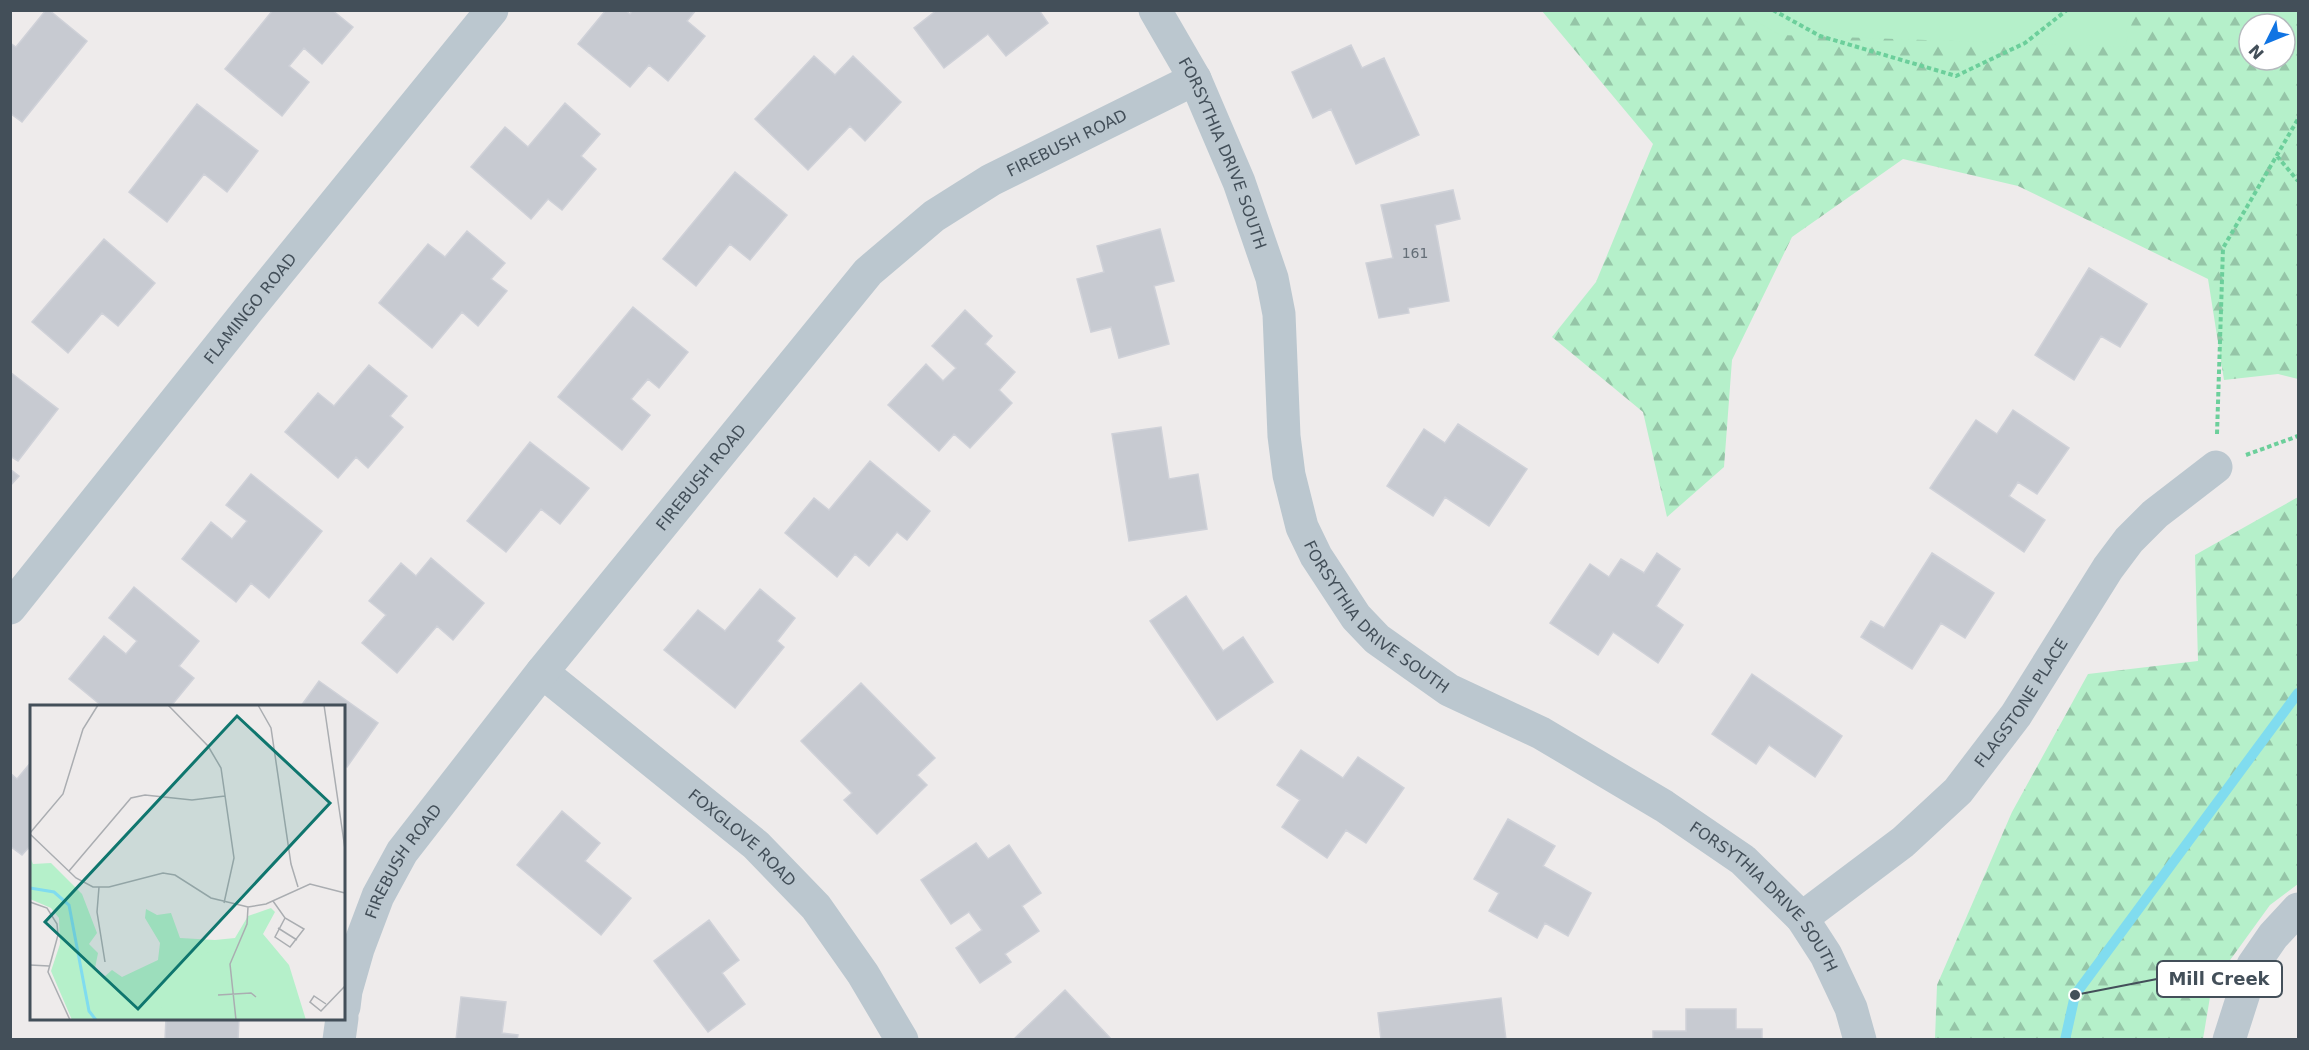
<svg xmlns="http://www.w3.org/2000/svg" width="2309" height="1050" font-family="'DejaVu Sans',sans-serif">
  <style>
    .forest { fill: url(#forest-firs); fill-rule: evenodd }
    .park { fill: #b5f0ca }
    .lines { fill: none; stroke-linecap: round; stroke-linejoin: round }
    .stream { stroke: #80dcef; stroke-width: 10 }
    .building { fill: #c7cad1; stroke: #cfd1d8; stroke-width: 1.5 }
    .path { stroke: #6ccf9b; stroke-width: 4; stroke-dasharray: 4.5 3; stroke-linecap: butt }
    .minor { stroke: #bbc7cf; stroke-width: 33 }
    .labels { text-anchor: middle; stroke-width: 4.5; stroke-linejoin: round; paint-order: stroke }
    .number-label { font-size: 14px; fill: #646e77 }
    .street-label { font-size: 16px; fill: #434f59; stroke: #fff }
    .inset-river { fill: none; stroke: #80dcef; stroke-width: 3 }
    .inset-road { fill: none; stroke: #aaadb1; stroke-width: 1.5 }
    .view { fill: #0f766e; fill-opacity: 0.15; stroke: #0f766e; stroke-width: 3 }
    .inset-edge { fill: none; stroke: #434f59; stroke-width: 3 }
    .leader { fill: none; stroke: #434f59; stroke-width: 2 }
    .callout-dot { fill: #434f59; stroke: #fff; stroke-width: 2 }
    .callout { fill: #fff; stroke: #434f59; stroke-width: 2 }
    .callout-label { font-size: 18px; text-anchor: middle; font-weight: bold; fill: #434f59 }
  </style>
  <defs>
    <pattern id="forest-firs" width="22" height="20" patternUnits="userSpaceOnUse" patternTransform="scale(1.5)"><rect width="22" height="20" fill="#b5f0ca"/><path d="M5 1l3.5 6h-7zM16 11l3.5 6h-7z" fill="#95c5a7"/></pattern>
  </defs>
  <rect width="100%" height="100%" fill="#eeebeb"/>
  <path class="forest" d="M1542,11H2298V379L2278,374L2224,380L2208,279L2018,186L1903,159L1792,237L1732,360L1724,467L1667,517L1643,412L1552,337L1596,282L1653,144ZM2249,24H2285V60H2249Z
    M2298,497V884L2270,905L2212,985L2203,1039H1935L1937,985L2012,812L2088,674L2198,661L2195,555Z"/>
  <path class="park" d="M1738,11H2135L2125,47L1780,35Z"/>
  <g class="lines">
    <path class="stream" d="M2065,1040L2075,995L2298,693"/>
  </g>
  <path class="building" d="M46,10H49L87,41L22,122L10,113V43L16,47Z
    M273,10H332L353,27L322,64L304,48L289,66L309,82L282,116L225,69Z
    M606,10H625L630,14L633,10H696L687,21L705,36L668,81L649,65L630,87L578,44Z
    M937,10H1039L1048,23L1006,56L988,34L944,68L914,28Z
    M1351,45L1362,68L1384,58L1419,135L1356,164L1331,109L1313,118L1292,72Z
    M814,56L835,75L853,56L901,102L865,141L850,126L808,170L755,119Z
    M565,103L600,134L581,156L596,169L562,210L548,199L531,219L471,167L505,127L528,147Z
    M197,104L258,151L227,192L204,174L167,222L129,192Z
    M735,172L787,215L750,260L730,244L696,286L663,259Z
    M1453,190L1460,219L1435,225L1449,301L1408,308L1409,313L1379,318L1366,263L1393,258L1381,205Z
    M1160,229L1174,281L1154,286L1169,344L1119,358L1111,327L1091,332L1077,279L1104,272L1097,246Z
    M467,231L505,263L491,279L507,291L478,326L462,312L432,348L379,303L428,244L445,257Z
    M104,239L155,283L118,326L102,313L68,353L32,322Z
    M2089,268L2147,304L2120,347L2101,336L2074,380L2035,355Z
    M633,307L688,352L659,388L648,379L631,399L650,415L622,450L558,397Z
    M965,310L992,336L985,344L1015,372L999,390L1012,403L970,448L954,434L939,451L888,405L926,364L943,381L956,368L932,346Z
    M369,365L407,396L390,416L403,427L368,468L356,457L338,478L285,432L318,393L334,406Z
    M10,372L58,409L18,461L10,456Z
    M2013,410L2069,448L2037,494L2018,482L2009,496L2045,520L2024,552L1930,488L1976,420L1997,434Z
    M1458,424L1527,469L1489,526L1445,497L1433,516L1387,486L1424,429L1445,443Z
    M1161,427L1169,479L1198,474L1207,529L1129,541L1112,434Z
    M530,442L589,488L560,524L541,509L506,552L467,521Z
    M870,461L930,511L907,540L897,532L869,566L855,554L837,577L785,533L814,498L829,510Z
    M10,469L19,476L10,486Z
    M251,474L322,531L269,598L251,583L236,602L182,559L211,522L232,539L247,521L226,505Z
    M1657,553L1680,569L1656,606L1683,625L1658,663L1613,632L1598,655L1550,623L1590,564L1609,577L1621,559L1644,573Z
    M1932,553L1994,593L1965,638L1941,623L1912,669L1861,637L1871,621L1884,628Z
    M431,558L484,603L453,640L437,626L397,673L362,643L386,615L369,601L401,563L416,576Z
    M134,587L199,641L179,666L194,678L171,706H102L69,679L104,636L126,654L137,641L109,618Z
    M760,589L795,618L777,641L784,647L735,708L664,650L698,610L725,631Z
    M1186,596L1223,651L1243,637L1273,682L1217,720L1150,621Z
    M1752,674L1842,736L1815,777L1769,745L1756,764L1712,734Z
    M319,681L378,723L347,767L344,765V706H301Z
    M861,683L935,758L917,775L927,785L877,834L844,800L852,793L801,741Z
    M1301,750L1343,778L1358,757L1404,788L1366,843L1346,830L1327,858L1282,827L1300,800L1277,785Z
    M32,761V844L22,855L10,846V773L17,779Z
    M562,811L600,843L585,861L631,898L601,935L517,865Z
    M1508,819L1555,846L1543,866L1591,893L1568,936L1545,923L1537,938L1489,911L1499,893L1474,879Z
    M976,843L988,859L1009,845L1041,893L1022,906L1039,931L1005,954L1011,962L980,983L956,948L982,930L969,912L951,924L921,880Z
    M709,920L739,960L722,973L745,1004L708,1032L654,961Z
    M1065,990L1112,1040H1013Z
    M461,997L506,1002L502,1033L518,1035L517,1040H456Z
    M1501,998L1506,1040H1381L1378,1013Z
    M1686,1009H1736V1029H1762V1040H1653V1031H1686Z
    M166,1018H239L238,1040H165Z"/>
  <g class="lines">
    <path class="path" d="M1773,10L1820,36L1956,76L2025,43L2067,10
      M2277,156L2298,181
      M2217,434L2223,248L2298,119
      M2246,455L2298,436"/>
    <g class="minor">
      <path id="s1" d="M1155,10L1195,79L1239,182L1272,278L1279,314L1284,436L1289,475L1302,527L1316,556L1356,617L1377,639L1449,690L1541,733L1664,806L1743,860L1802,918L1826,955L1851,1008L1860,1040"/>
      <path id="s2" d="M10,608L248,310L492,10"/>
      <path id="s3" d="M542,672L756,845L816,907L863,974L902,1040"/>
      <path id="s4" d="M1802,918L1903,842L1958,791L2016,715L2108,568L2129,540L2155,514L2216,467"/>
      <path id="s5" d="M344,1007L346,991L358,949L378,896L402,852L542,672L868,272L934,216L991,180L1195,79"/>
      <path d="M339,1040L342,1018"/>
      <path d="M2229,1040L2253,965L2273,936L2298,909"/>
    </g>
  </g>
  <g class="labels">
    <g class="number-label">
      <text x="1415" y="258">161</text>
    </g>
    <g class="street-label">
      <text dy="6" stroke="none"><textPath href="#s5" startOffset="1149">FIREBUSH ROAD</textPath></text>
      <text dy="6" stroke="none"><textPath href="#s1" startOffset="159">FORSYTHIA DRIVE SOUTH</textPath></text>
      <text dy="6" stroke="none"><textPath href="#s2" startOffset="384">FLAMINGO ROAD</textPath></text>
      <text dy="6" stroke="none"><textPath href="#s5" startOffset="646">FIREBUSH ROAD</textPath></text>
      <text dy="6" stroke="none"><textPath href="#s1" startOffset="664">FORSYTHIA DRIVE SOUTH</textPath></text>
      <text dy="6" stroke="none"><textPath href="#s4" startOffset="310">FLAGSTONE PLACE</textPath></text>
      <text dy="6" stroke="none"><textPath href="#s3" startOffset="260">FOXGLOVE ROAD</textPath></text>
      <text dy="6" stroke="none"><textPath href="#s5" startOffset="159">FIREBUSH ROAD</textPath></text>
      <text dy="6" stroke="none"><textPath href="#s1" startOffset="1150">FORSYTHIA DRIVE SOUTH</textPath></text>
    </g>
  </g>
  <g transform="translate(30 705)">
    <rect width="315" height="315" fill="#eeebeb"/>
    <path d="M0,152L3,159L21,158L52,189L67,228L59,239L68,248L65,263L73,273L82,265L92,272L128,255L130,238L115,213L116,204L127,210L141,208L150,233L185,235L205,233L218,211L241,203L245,207L233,229L259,260L276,315H42L21,266L30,239L29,213L21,203L0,194Z" fill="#b5f0ca"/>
    <path d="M200,243L197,262L201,315H139L120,284L149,254Z" fill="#b5f0ca"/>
    <path class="inset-river" d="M0,183L24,187L39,200L59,306L66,315"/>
    <path class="inset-road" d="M138,0L178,41L191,63L204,153L194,198M228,0L241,23L261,159L268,182M294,0L315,144M0,128L33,89L53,24L68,0M0,129L46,173L63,182H79L133,168L145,170L181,193L218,202L236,199L280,179L315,188M39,166L101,93L115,90L162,95L195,91M69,182L67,207L75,257M243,196L255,213L274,224L260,242L245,232L255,213M0,197L17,203L27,219L28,230L18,267L40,315M248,223L267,235M0,260L19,261M188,290L221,288L226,292M296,299L284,291L280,297L291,306L315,281M206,315L200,259L217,219L218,202"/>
    <path class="view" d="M207,11L300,98L108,304L15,217Z"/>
    <rect width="315" height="315" class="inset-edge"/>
  </g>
  <path class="leader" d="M2075 995L2157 979"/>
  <circle class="callout-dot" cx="2075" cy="995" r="6"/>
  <rect class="callout" x="2157" y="961" width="125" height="36" rx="6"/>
  <g class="callout-label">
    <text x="2219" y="985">Mill Creek</text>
  </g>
  <rect width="2309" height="1050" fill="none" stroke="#434f59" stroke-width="24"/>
  <g transform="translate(2267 42) rotate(227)"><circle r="28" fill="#ffffff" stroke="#b4b9bd" stroke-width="1.5"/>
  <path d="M0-4.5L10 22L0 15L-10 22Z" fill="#1074e3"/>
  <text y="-9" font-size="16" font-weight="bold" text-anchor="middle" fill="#434f59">N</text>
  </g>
</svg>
